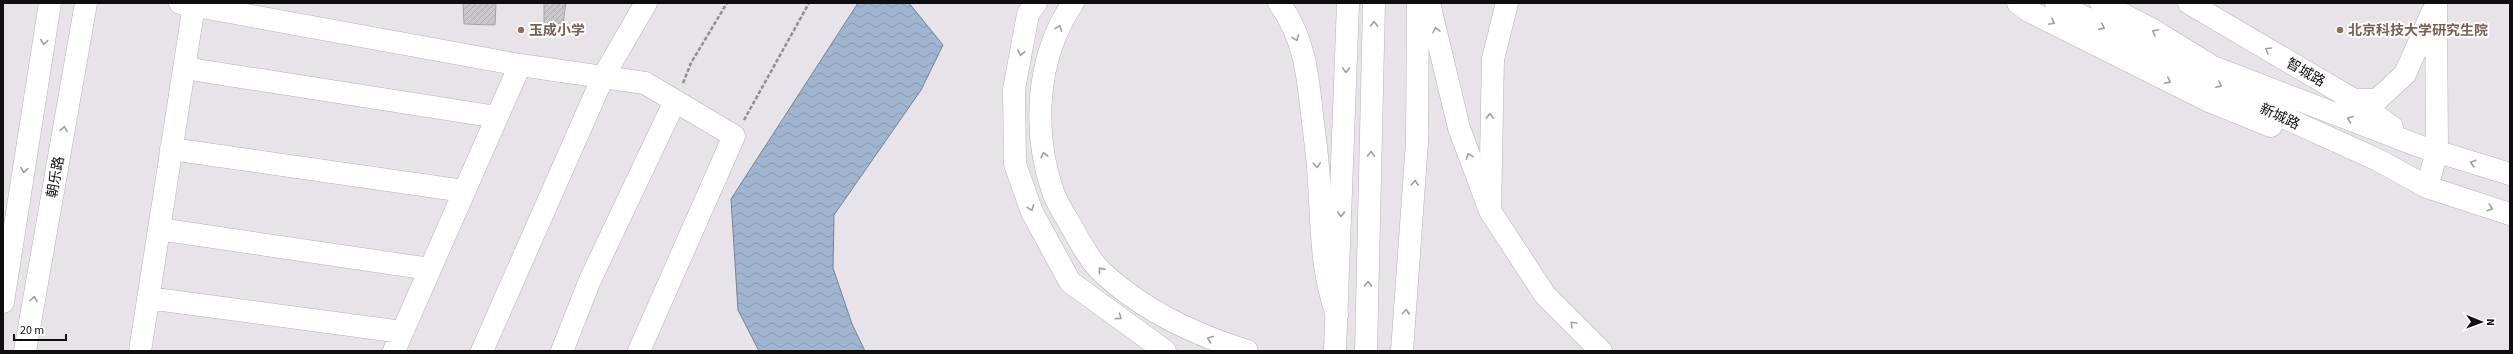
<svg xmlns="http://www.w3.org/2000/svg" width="2513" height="354" font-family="'Source Sans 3','Noto Sans SC',sans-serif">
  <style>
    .water { fill: url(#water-waves); stroke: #748396 }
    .building { fill: url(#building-hatch); stroke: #a6a2a7 }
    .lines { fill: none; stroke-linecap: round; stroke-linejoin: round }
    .minor-casing { stroke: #b6b1b7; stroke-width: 23 }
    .major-casing { stroke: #b6b1b7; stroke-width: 23 }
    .highway-casing { stroke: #b6b1b7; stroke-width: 23 }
    .path { stroke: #928f93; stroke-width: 2.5; stroke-dasharray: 4 2; stroke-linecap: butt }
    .minor { stroke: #fff; stroke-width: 22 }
    .major { stroke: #fff; stroke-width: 22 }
    .highway { stroke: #fff; stroke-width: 22 }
    .oneway { stroke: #9f9e9f }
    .education-dot { fill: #8d6e63; stroke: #fff; stroke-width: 1.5 }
    .labels { text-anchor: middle; stroke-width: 4; stroke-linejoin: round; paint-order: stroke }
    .education-label { font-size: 14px; font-weight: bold; fill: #785e54; stroke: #fff; text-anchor: start }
    .street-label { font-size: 14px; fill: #0e0d0f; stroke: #fff }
  </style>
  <defs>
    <pattern id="water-waves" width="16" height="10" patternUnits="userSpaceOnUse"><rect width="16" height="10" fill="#a0b5d0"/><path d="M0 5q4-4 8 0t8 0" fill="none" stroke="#899ab1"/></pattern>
    <pattern id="building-hatch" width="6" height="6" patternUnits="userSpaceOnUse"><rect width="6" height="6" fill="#cbc7cc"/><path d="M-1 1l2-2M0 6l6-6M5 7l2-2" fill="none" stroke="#adaaae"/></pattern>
  </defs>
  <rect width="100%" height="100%" fill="#e8e3e9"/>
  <path class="water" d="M858,3H909L943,45L921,90L834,215L833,268L852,324L865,351H759L738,310L731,199Z"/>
  <path class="building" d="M463,3H496L495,25L464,24Z
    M544,3H566L562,30L544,28Z"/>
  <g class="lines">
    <g class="minor-casing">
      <path id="minor" d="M180,3L520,65L603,77L646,3
        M2018,3L2029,11L2209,101L2271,126
        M2056,3L2274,113L2378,160L2427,187L2510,214
        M2101,3L2153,30L2213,67L2419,146L2510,174
        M2189,3L2354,100L2392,127
        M184,68L497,117
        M2354,100H2377L2405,74L2433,11
        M171,149L464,191
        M2427,187L2437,152L2436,3
        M1490,210L1493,59L1507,3
        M159,229L430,269
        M148,298L402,332
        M3,302L50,3
        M25,351L86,3
        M140,351L194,5
        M394,351L520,65
        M482,351L603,77L645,83L734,136L639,351
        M562,351L590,280L675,101"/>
    </g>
    <g class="major-casing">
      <path id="major" d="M1335,351L1348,3
        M1366,351L1374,3
        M1402,351L1417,142L1418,3"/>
    </g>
    <g class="highway-casing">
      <path id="highway" d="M1036,3L1028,14L1014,89L1015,164L1032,212L1070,282L1165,351
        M1073,3C1036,57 1032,131 1053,192C1057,203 1064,214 1070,224C1079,240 1090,262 1104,274C1144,311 1196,335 1247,351
        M1279,3C1304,36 1308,76 1312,115C1315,138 1318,160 1319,182C1322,229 1321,270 1337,315
        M1429,3L1459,128L1490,211L1545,295L1601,351"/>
    </g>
    <path class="path" d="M683,83L691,63L727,3
      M744,120L809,3"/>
    <use href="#minor" class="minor"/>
    <use href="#major" class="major"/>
    <use href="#highway" class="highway"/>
  </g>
  <defs><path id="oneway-chevron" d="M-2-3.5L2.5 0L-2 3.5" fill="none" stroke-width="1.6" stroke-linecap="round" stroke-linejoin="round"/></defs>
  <g class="oneway">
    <use href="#oneway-chevron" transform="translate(2052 22) rotate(27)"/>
    <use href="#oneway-chevron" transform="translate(1374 24) rotate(-89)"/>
    <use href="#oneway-chevron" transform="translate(2102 27) rotate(26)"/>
    <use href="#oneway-chevron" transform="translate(1059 28) rotate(-69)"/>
    <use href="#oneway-chevron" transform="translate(1436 30) rotate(-103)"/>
    <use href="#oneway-chevron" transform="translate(2155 32) rotate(-149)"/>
    <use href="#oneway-chevron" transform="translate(1296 38) rotate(68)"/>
    <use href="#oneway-chevron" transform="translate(44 42) rotate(98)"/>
    <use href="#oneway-chevron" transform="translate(2268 50) rotate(-149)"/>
    <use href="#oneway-chevron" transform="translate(1021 53) rotate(101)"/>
    <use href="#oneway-chevron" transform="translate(1346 70) rotate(92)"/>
    <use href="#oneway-chevron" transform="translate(2168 81) rotate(27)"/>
    <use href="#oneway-chevron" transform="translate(2219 85) rotate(27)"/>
    <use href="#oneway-chevron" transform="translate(1490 116) rotate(-88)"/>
    <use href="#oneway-chevron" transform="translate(2350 119) rotate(-159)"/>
    <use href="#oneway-chevron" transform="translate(64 129) rotate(-80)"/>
    <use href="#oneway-chevron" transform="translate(1371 154) rotate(-89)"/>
    <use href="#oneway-chevron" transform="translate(1044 155) rotate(-102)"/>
    <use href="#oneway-chevron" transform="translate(1469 156) rotate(-110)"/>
    <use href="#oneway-chevron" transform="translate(2473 163) rotate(-163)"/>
    <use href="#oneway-chevron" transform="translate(1317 165) rotate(84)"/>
    <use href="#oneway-chevron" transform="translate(24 170) rotate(99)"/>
    <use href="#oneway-chevron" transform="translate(1415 183) rotate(-87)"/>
    <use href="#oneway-chevron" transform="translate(1031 208) rotate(69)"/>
    <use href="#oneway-chevron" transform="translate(2490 208) rotate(18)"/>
    <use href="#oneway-chevron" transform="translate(1341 214) rotate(92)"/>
    <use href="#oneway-chevron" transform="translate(1101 270) rotate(-129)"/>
    <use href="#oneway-chevron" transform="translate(1368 284) rotate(-89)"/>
    <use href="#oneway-chevron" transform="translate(34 299) rotate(-80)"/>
    <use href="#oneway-chevron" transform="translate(1406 312) rotate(-86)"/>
    <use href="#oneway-chevron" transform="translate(1119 317) rotate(36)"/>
    <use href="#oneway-chevron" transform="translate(1573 324) rotate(-134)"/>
    <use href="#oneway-chevron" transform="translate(1210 339) rotate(-157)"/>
  </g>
  <g class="education-dot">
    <circle cx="521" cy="30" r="4"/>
    <circle cx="2340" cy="30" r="4"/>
  </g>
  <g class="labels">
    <g class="education-label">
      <text x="529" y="35">玉成小学</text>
      <text x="2348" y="35">北京科技大学研究生院</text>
    </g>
    <g class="street-label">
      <text transform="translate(2306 72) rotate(30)" y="5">智城路</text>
      <text transform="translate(2280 116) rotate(25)" y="5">新城路</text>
      <text transform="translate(55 177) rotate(-80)" y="5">朝乐路</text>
    </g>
  </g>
  <rect width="2513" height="354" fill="none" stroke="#0e0d0f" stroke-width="8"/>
  <g transform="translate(2481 322) rotate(91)" stroke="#ffffff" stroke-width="3" paint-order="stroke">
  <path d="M0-3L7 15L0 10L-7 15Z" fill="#0e0d0f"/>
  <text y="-6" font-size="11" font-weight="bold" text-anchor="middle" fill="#0e0d0f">N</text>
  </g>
  <path d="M14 334v6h52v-6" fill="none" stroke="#0e0d0f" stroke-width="2"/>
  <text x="20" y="334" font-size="12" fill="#0e0d0f" stroke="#ffffff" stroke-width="3" paint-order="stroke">20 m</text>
</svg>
